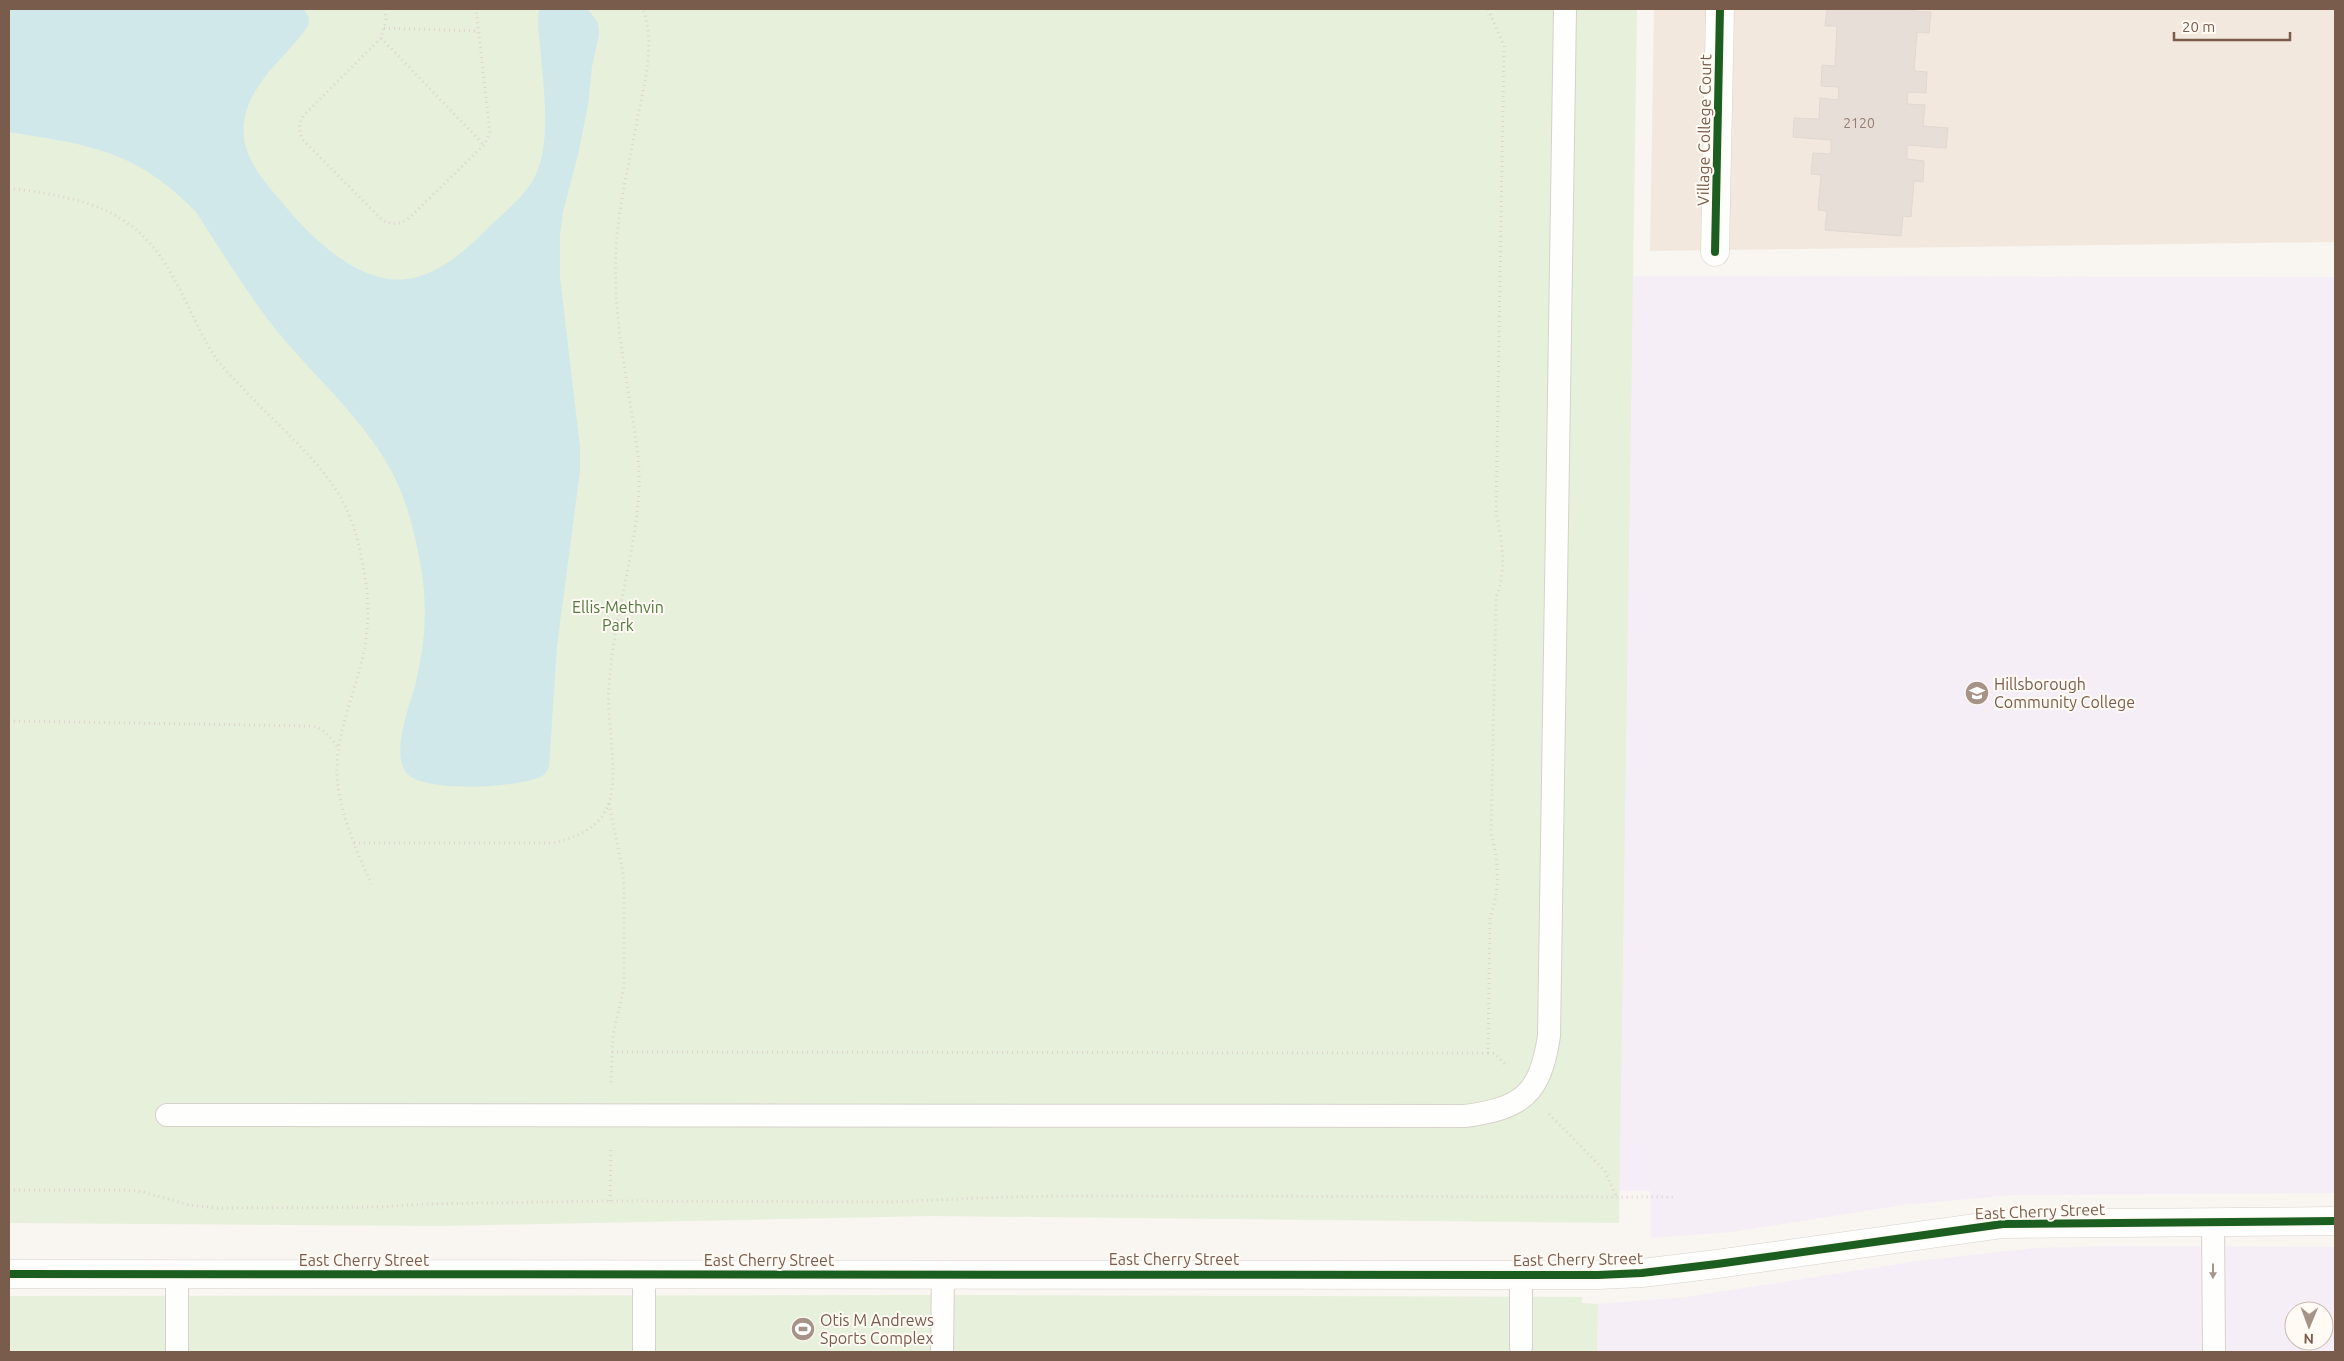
<svg xmlns="http://www.w3.org/2000/svg" width="2344" height="1361" font-family="Ubuntu,sans-serif">
  <style>
    .residential { fill: #f2e8de }
    .education { fill: #f6eef6; fill-rule: evenodd }
    .green { fill: #e7f0db }
    .water { fill: #d0e8ea }
    .building { fill: #e6ded7; stroke: #e2d8d2 }
    .lines { fill: none; stroke-linecap: round; stroke-linejoin: round }
    .service-casing { stroke: #d7d1cb; stroke-width: 24 }
    .minor-casing { stroke: #d7d1cb; stroke-width: 29 }
    .tertiary-casing { stroke: #d7d1cb; stroke-width: 29 }
    .path { stroke: #dcd5d0; stroke-width: 3; stroke-dasharray: 1 4; stroke-linecap: butt }
    .service { stroke: #fefefd; stroke-width: 22 }
    .minor { stroke: #fefefd; stroke-width: 28 }
    .tertiary { stroke: #fefefd; stroke-width: 28 }
    .cycleway-casing { stroke: #fffaf3; stroke-width: 11 }
    .cycleway { stroke: #1b5e20; stroke-width: 8 }
    .oneway { fill: #a8958b }
    .labels { text-anchor: middle; stroke-width: 4; stroke-linejoin: round; paint-order: stroke }
    .number-label { font-size: 14px; fill: #977e72 }
    .street-label { font-size: 16px; fill: #7a5c4d; stroke: #fffaf3 }
    .park-label { font-size: 16px; fill: #537a41; stroke: #fffaf3 }
    .poi-label { font-size: 16px; fill: #7a5c4d; stroke: #fffaf3; text-anchor: start }
  </style>
  <rect width="100%" height="100%" fill="#f9f5f0"/>
  <path class="residential" d="M1654,9H2335V242L1650,251Z"/>
  <path class="education" d="M1626,276L2335,277V1193L2013,1195L1903,1205L1733,1232L1651,1238L1650,1191H1618L1613,1109Z
    M2112,1246L2335,1247V1352H1597L1598,1304L1686,1297L1917,1261L2035,1248ZM2294,1311H2324V1341H2294Z"/>
  <path class="green" d="M9,9H1637L1619,1223L931,1216L441,1226L9,1223Z
    M943,1295L1582,1297V1303L1598,1304L1597,1352H9V1296Z"/>
  <path class="water" d="M9,9H304L309,18L308,26C286,58 250,81 244,122C240,154 261,178 281,201C312,240 371,298 426,274C449,265 469,247 486,230C503,213 527,195 536,174C552,138 543,84 540,46C539,34 537,21 539,9H588L598,23L599,34L592,67L588,105L578,155L563,212L560,236V277L580,447V471L557,646L549,767C547,770 546,774 542,776C520,788 419,794 405,771C392,750 410,704 416,682C431,617 426,575 408,511C386,434 316,382 269,321C243,286 220,249 196,212C136,150 90,145 9,132Z"/>
  <path class="building" d="M1827,9H1913V11L1931,12L1929,33L1917,32L1914,71L1927,72L1926,93L1908,92L1907,104L1925,105L1923,126L1948,128L1946,148L1907,145V159L1924,161L1923,182L1914,181L1911,217L1903,216L1901,236L1825,230L1827,211L1818,210L1821,175L1811,174L1813,153L1831,154V140L1793,137L1794,118L1819,119L1820,98L1838,100L1839,87L1821,86L1822,65L1835,66L1837,26H1825Z"/>
  <g class="lines">
    <g class="service-casing">
      <path id="service" d="M167,1115L1465,1116C1523,1108 1540,1094 1549,1036L1565,9
        M2213,1222L2214,1352
        M1521,1347V1274
        M177,1352V1274
        M644,1352V1274
        M942,1352L943,1273"/>
    </g>
    <g class="minor-casing">
      <path id="minor" d="M1715,252L1720,9"/>
    </g>
    <g class="tertiary-casing">
      <path id="tertiary" d="M9,1274L1598,1275L1642,1273L1717,1264L2003,1224L2335,1221"/>
    </g>
    <path class="path" d="M385,9L386,19L381,38L304,115C298,124 299,129 302,139L382,220C392,225 397,224 407,220L484,145L490,133L476,9
      M384,28L478,31
      M381,38L484,145
      M9,188C50,194 90,198 126,222C172,253 186,311 215,357C221,366 230,375 238,383C269,418 311,451 336,490C353,515 360,547 365,577C369,601 369,627 364,651C356,690 338,727 337,767C336,808 356,847 371,884
      M9,721L311,726C325,728 331,738 339,749
      M609,804L623,872L624,889V987L613,1036L611,1085
      M354,843H553C576,838 600,828 609,803C619,774 606,719 609,685C613,624 632,565 638,504C640,488 639,471 638,455C629,388 612,315 616,248C619,205 629,163 637,121C644,84 656,45 643,9
      M612,1052L1488,1053L1490,917C1500,893 1499,858 1491,834L1496,597C1507,573 1502,539 1496,513L1504,46L1488,9
      M1488,1053H1494L1507,1066
      M1549,1114L1605,1171L1616,1196
      M9,1190H126L143,1192L189,1205L217,1208L379,1207L424,1204L610,1201L893,1202L1001,1197L1074,1196L1673,1197
      M610,1201L611,1146"/>
    <use href="#service" class="service"/>
    <use href="#minor" class="minor"/>
    <use href="#tertiary" class="tertiary"/>
    <g class="cycleway-casing">
      <path id="cycleway" d="M1715,252L1720,9
        M9,1274L1598,1275L1642,1273L1717,1264L2003,1224L2335,1221"/>
    </g>
    <use href="#cycleway" class="cycleway"/>
  </g>
  <defs><path id="oneway-solid" d="M-6-.8H1V-3.2L6.5 0L1 3.2V.8H-6Z" transform="scale(1.25)"/></defs>
  <use class="oneway" href="#oneway-solid" transform="translate(2213 1271) rotate(90)"/>
  <defs>
    <g id="university-disc" transform="scale(1.25)"><circle r="9.5" fill="#a69286" stroke="#fffaf3"/><path d="M0-5L7-2L0 1L-7-2ZM-4 1L0 2.5L4 1V4Q0 6-4 4Z" fill="#fff"/></g>
    <g id="stadium-disc" transform="scale(1.25)"><circle r="9.5" fill="#a69286" stroke="#fffaf3"/><path d="M0-5a6.5 5 0 1 0 0 10a6.5 5 0 1 0 0-10ZM-3.5-1.8h7v3.6h-7Z" fill="#fff"/></g>
  </defs>
  <g fill-rule="evenodd">
    <use href="#university-disc" x="1977" y="693"/>
    <use href="#stadium-disc" x="803" y="1329"/>
  </g>
  <g class="labels">
    <g class="number-label">
      <text x="1859" y="128">2120</text>
    </g>
    <g class="street-label">
      <text transform="translate(1704 130) rotate(-89)" y="6">Village College Court</text>
      <text transform="translate(2040 1211) rotate(-2)" y="6">East Cherry Street</text>
      <text x="1174" y="1265">East Cherry Street</text>
      <text transform="translate(1578 1259) rotate(-1)" y="6">East Cherry Street</text>
      <text x="364" y="1266">East Cherry Street</text>
      <text x="769" y="1266">East Cherry Street</text>
    </g>
    <g class="park-label">
      <text x="618" y="613">Ellis-Methvin<tspan x="618" dy="18">Park</tspan></text>
    </g>
    <g class="poi-label">
      <text x="1994" y="690">Hillsborough<tspan x="1994" dy="18">Community College</tspan></text>
      <text x="820" y="1326">Otis M Andrews<tspan x="820" dy="18">Sports Complex</tspan></text>
    </g>
  </g>
  <rect width="2344" height="1361" fill="none" stroke="#7a5c4d" stroke-width="20"/>
  <g transform="translate(2309 1326) rotate(181)"><circle r="24" fill="#fffaf3" stroke="#cabbb1"/>
  <path d="M0-4L9 19L0 12L-9 19Z" fill="#a69286"/>
  <text y="-8" font-size="14" font-weight="bold" text-anchor="middle" fill="#7a5c4d">N</text>
  </g>
  <path d="M2174 32v8h116v-8" fill="none" stroke="#7a5c4d" stroke-width="2.5"/>
  <text x="2182" y="32" font-size="15" fill="#7a5c4d" stroke="#fffaf3" stroke-width="4" paint-order="stroke">20 m</text>
</svg>
